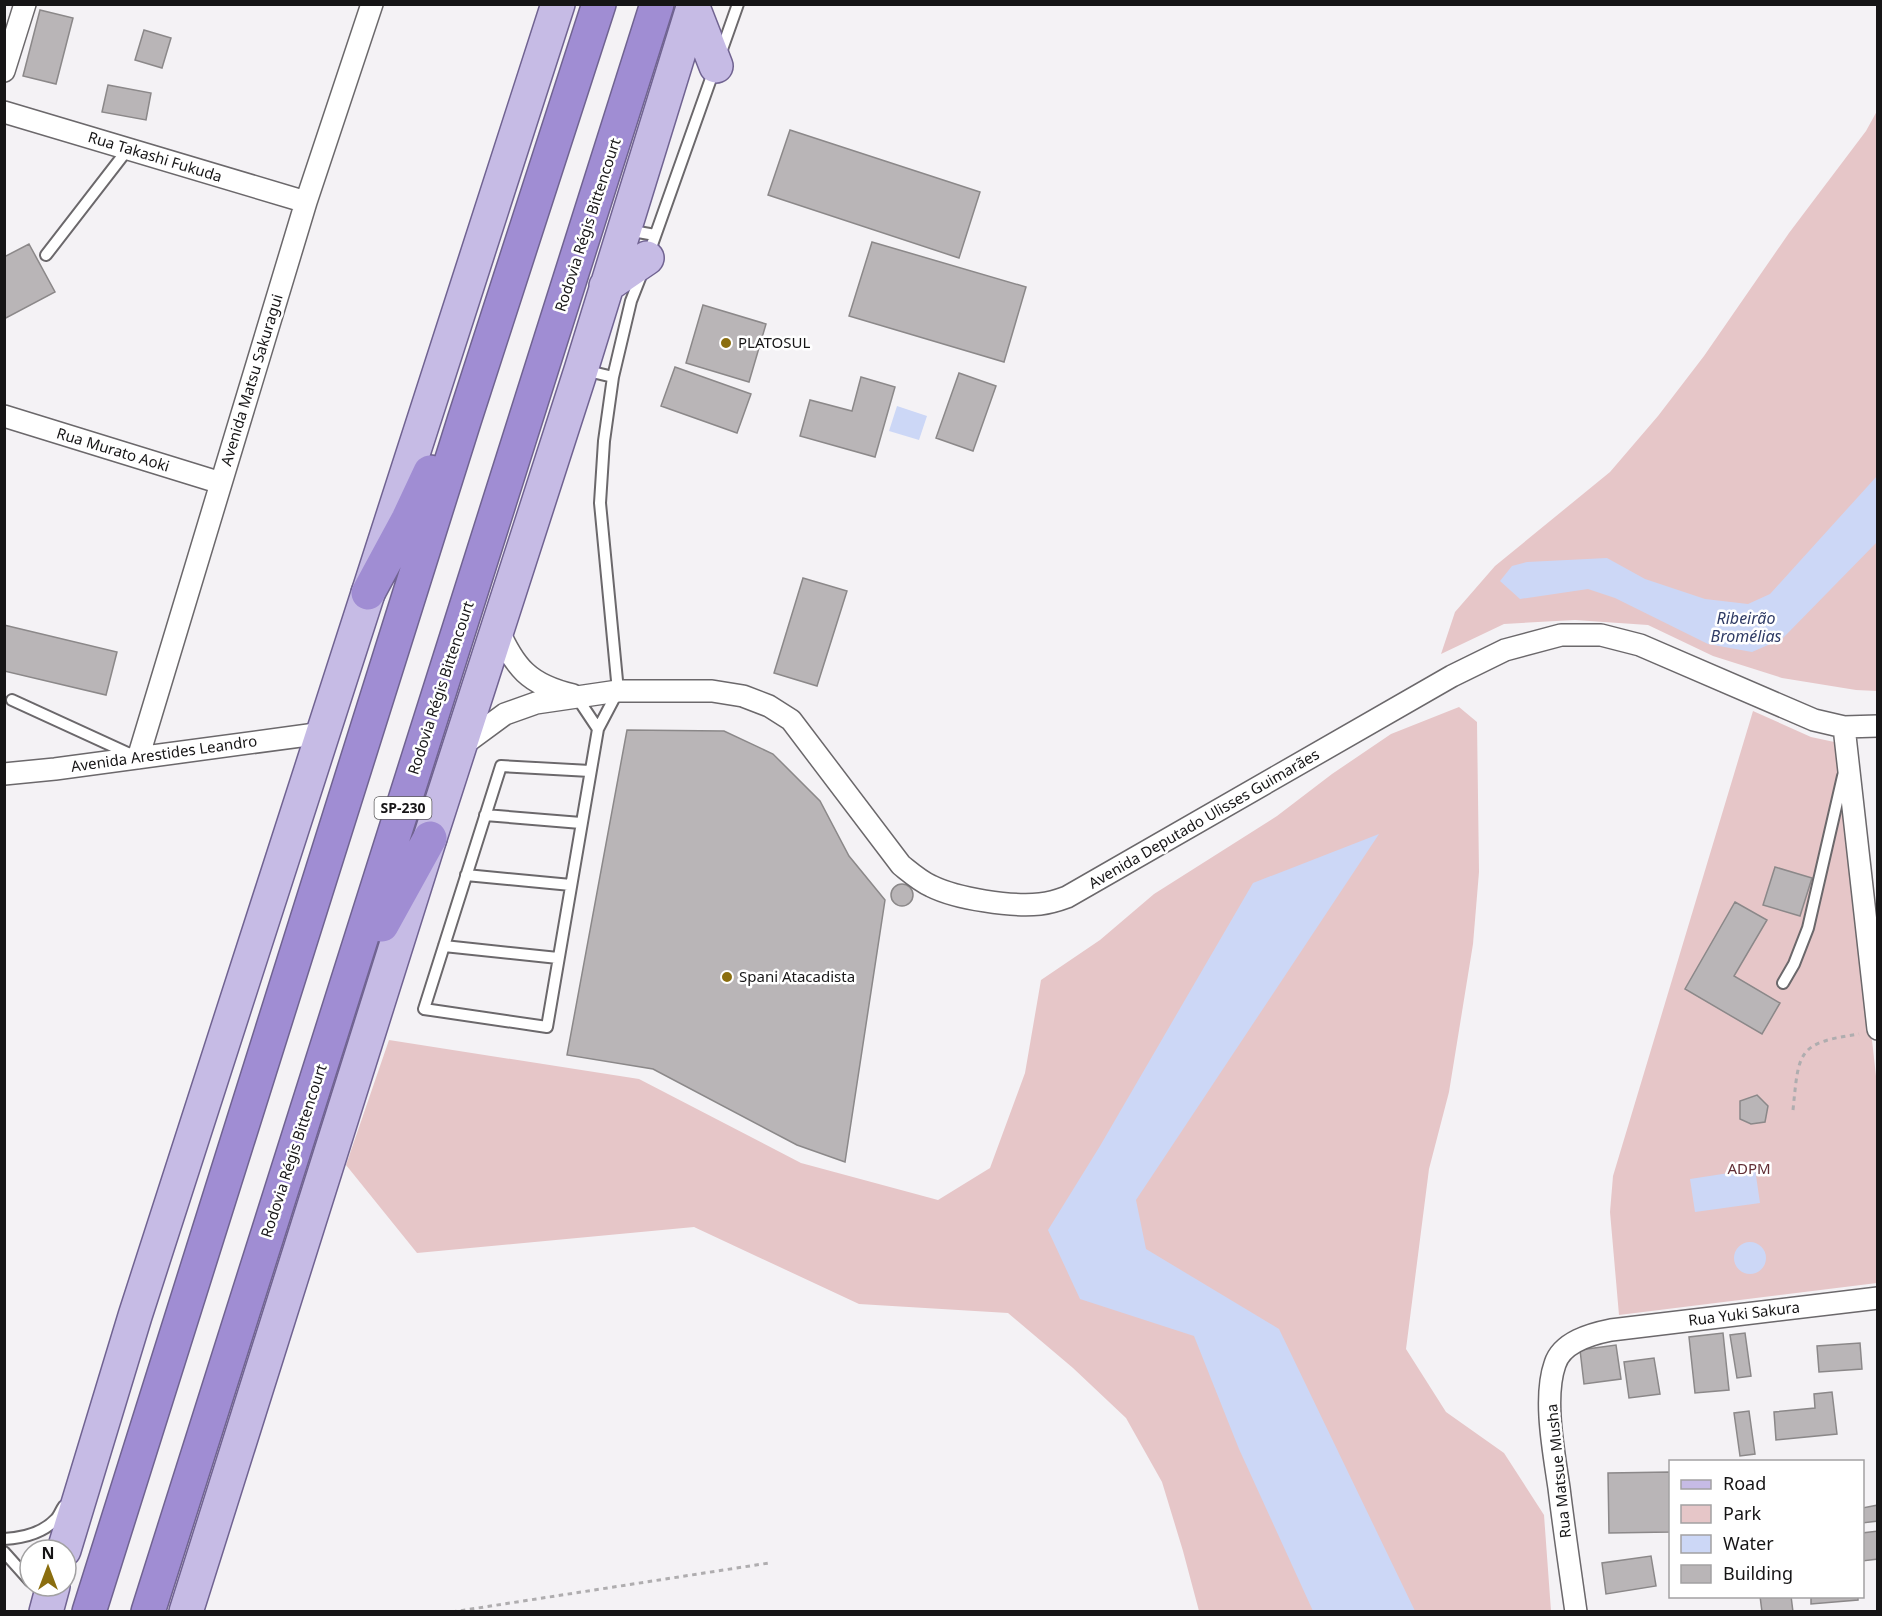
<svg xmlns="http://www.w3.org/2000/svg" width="1882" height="1616" font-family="'Noto Sans',sans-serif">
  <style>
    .green { fill: #e6c6c8 }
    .water { fill: #ccd7f6 }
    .building { fill: #b9b5b7; stroke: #8b8889; stroke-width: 1.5 }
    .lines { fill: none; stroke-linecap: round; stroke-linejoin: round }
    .service-casing { stroke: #6b686b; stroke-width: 14 }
    .minor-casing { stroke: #6b686b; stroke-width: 24 }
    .primary-casing { stroke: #706391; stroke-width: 36 }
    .motorway-casing { stroke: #706391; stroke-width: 36 }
    .path { stroke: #afadaf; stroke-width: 3; stroke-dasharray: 4.5 4.5; stroke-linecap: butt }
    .service { stroke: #fff; stroke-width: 10 }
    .minor { stroke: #fff; stroke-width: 21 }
    .primary { stroke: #c6bbe5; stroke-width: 33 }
    .motorway { stroke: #a08dd3; stroke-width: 33 }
    .poi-dot { fill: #8b6e0f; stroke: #fff; stroke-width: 2 }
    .labels { text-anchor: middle; stroke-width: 5; stroke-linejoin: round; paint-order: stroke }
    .shield { fill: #fff; stroke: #5c5b5c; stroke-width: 1.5 }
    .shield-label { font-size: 14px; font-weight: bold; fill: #161516 }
    .street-label { font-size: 15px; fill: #161516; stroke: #fff }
    .poi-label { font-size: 15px; fill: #161516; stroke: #fff; text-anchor: start }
    .park-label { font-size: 15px; fill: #622e35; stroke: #fff }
    .water-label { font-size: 16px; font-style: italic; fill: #2f3b65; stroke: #fff }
  </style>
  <rect width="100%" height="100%" fill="#f4f2f5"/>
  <path class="green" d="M1877,111V691L1856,690L1782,678L1713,656L1648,625L1575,620L1504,624L1441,654L1455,612L1495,566L1610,472L1658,416L1704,356L1789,233L1866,131Z
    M1459,707L1477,722L1479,872L1473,944L1449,1092L1429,1169L1406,1349L1446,1412L1504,1453L1544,1515L1551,1611H1199L1183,1551L1162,1482L1126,1418L1073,1368L1008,1313L859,1304L694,1227L417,1253L346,1165L389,1040L639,1079L801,1163L938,1200L990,1168L1025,1073L1041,980L1100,940L1154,894L1277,816L1332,774L1391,734Z
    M1753,711L1811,737L1839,743L1877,1085V1283L1619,1315L1610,1212L1613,1176Z"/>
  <path class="water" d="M897,406L927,416L919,440L889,431Z
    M1877,476V542L1782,639L1752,652L1708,644L1615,598L1588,589L1520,599L1500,581L1512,566L1527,562L1607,558L1645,579L1705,599L1748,604L1770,594Z
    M1379,834L1136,1200L1146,1249L1279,1329L1415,1611H1313L1239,1449L1194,1336L1080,1299L1048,1230L1100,1146L1253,883Z
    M1755,1169L1760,1203L1695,1212L1690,1179Z
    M1734 1258a16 16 0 1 1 32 0a16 16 0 1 1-32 0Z"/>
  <path class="building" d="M40,10L73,18L56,84L23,76Z
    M144,30L171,38L162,68L135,60Z
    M108,85L151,93L146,120L102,112Z
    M790,130L980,192L959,258L768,195Z
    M872,242L1026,287L1004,362L849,316Z
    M29,244L55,292L4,319V257Z
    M703,305L766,324L749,382L686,363Z
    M675,367L751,394L737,433L661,406Z
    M959,373L996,386L973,451L936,438Z
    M861,377L895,387L875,457L800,436L810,400L852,411Z
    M803,578L847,591L817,686L774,673Z
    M4,625L117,652L106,695L4,671Z
    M627,730L724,731L773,754L820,801L849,856L885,900L845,1162L797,1145L653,1069L567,1055Z
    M1775,867L1812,878L1800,916L1763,905Z
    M891 895a11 11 0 1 1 22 0a11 11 0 1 1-22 0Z
    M1735,902L1767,920L1734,976L1780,1003L1762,1034L1685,989Z
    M1757,1095L1768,1106L1765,1122L1751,1124L1740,1119V1101Z
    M1723,1333L1729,1390L1695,1393L1689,1337Z
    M1745,1333L1751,1376L1737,1378L1730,1335Z
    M1860,1343L1862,1369L1819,1372L1817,1346Z
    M1616,1345L1621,1379L1584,1384L1580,1350Z
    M1654,1358L1660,1394L1629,1398L1624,1362Z
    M1832,1392L1837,1434L1776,1440L1774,1412L1815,1408L1814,1394Z
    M1749,1411L1755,1454L1740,1456L1734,1413Z
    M1670,1472V1532L1609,1533L1608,1473Z
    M1878,1505V1521L1862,1523V1508Z
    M1878,1531V1559L1862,1561V1533Z
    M1651,1556L1656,1586L1606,1594L1602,1563Z
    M1760,1596H1791L1793,1612H1762Z
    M1811,1596H1858V1600L1811,1604Z"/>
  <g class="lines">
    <g class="service-casing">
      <path id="service" d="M720,55L738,4
        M627,230L655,235
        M46,255L128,149
        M648,256L714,70
        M584,370L613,377L631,301L642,273
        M576,696L598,729
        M12,700L132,755
        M590,771L501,766L424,1009L547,1027L598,729L618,691L600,503L604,441L613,377
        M485,815L581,823
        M466,875L571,885
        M444,946L558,958
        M1783,983L1794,964L1808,928L1843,776
        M4,1539C22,1538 43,1533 56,1519C59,1516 61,1510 64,1506
        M4,1552L30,1581"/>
    </g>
    <g class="minor-casing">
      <path id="minor" d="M4,71L25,4
        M4,112L306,202
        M4,416L221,483
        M497,627C514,667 529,685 573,695
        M1844,727L1878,1029
        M460,747L505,714L536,703L618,691H712L743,696L769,706L791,720L901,865C911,873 920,881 931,886C957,899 1012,907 1040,904C1049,903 1059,900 1067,897L1452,676L1505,650L1561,635H1601L1640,645L1814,720L1844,727L1878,726
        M138,758L306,202L372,4
        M4,774L55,769L323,733
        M1576,1612C1570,1570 1564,1529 1559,1488C1554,1453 1543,1398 1555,1364C1562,1342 1591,1334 1611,1330L1878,1298"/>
    </g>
    <g class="primary-casing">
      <path id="primary" d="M693,7L716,66
        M606,286L647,258
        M64,1550L135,1316L558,4
        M46,1612L53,1586
        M186,1612L430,838L581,370L694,4"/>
    </g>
    <g class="motorway-casing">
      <path id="motorway" d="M368,593L408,519L430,472
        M382,925L430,838
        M89,1612L464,421L599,4
        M148,1612L657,4"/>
    </g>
    <path class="path" d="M1793,1110C1799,1051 1797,1043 1859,1034
      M452,1612L769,1563"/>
    <use href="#service" class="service"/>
    <use href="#minor" class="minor"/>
    <use href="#primary" class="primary"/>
    <use href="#motorway" class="motorway"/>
  </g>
  <g class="poi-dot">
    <circle cx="726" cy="343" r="6"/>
    <circle cx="727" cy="977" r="6"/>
  </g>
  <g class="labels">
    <rect class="shield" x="374.5" y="797" width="57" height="22" rx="4.5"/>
    <g class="shield-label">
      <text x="403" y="813">SP-230</text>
    </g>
    <g class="street-label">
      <text transform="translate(155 157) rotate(17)" y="5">Rua Takashi Fukuda</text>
      <text transform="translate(588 225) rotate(-72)" y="5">Rodovia Régis Bittencourt</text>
      <text transform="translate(252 380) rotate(-73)" y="5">Avenida Matsu Sakuragui</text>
      <text transform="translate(113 450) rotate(17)" y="5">Rua Murato Aoki</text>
      <text transform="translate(441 688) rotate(-72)" y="5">Rodovia Régis Bittencourt</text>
      <text transform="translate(164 754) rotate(-8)" y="5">Avenida Arestides Leandro</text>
      <text transform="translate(1204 819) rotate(-30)" y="5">Avenida Deputado Ulisses Guimarães</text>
      <text transform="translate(294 1151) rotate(-72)" y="5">Rodovia Régis Bittencourt</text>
      <text transform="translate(1744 1314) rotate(-7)" y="5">Rua Yuki Sakura</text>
      <text transform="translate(1559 1471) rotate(-96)" y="5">Rua Matsue Musha</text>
    </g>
    <g class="poi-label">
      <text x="738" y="348">PLATOSUL</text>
      <text x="739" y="982">Spani Atacadista</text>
    </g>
    <g class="park-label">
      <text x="1749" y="1174">ADPM</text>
    </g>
    <g class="water-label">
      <text x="1746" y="624">Ribeirão<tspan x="1746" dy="18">Bromélias</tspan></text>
    </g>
  </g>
  <rect width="1882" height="1616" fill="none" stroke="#161516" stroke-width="12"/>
  <rect x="1669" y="1460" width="195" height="138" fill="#ffffff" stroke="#a2a1a2" stroke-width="1.5"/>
  <rect x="1681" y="1480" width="30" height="9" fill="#c6bbe5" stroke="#a2a1a2" stroke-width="1.5"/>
  <text x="1723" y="1490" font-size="18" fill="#161516">Road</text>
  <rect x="1681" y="1505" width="30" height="18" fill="#e6c6c8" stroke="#a2a1a2" stroke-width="1.5"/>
  <text x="1723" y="1520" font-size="18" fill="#161516">Park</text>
  <rect x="1681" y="1535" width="30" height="18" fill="#ccd7f6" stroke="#a2a1a2" stroke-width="1.5"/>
  <text x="1723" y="1550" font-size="18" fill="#161516">Water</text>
  <rect x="1681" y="1565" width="30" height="18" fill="#b9b5b7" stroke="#a2a1a2" stroke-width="1.5"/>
  <text x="1723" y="1580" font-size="18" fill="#161516">Building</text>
  <g transform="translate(48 1568)"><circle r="28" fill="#ffffff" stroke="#a2a1a2" stroke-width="1.5"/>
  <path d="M0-4.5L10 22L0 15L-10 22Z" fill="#8b6e0f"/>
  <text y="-9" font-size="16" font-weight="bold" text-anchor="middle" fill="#161516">N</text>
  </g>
</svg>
